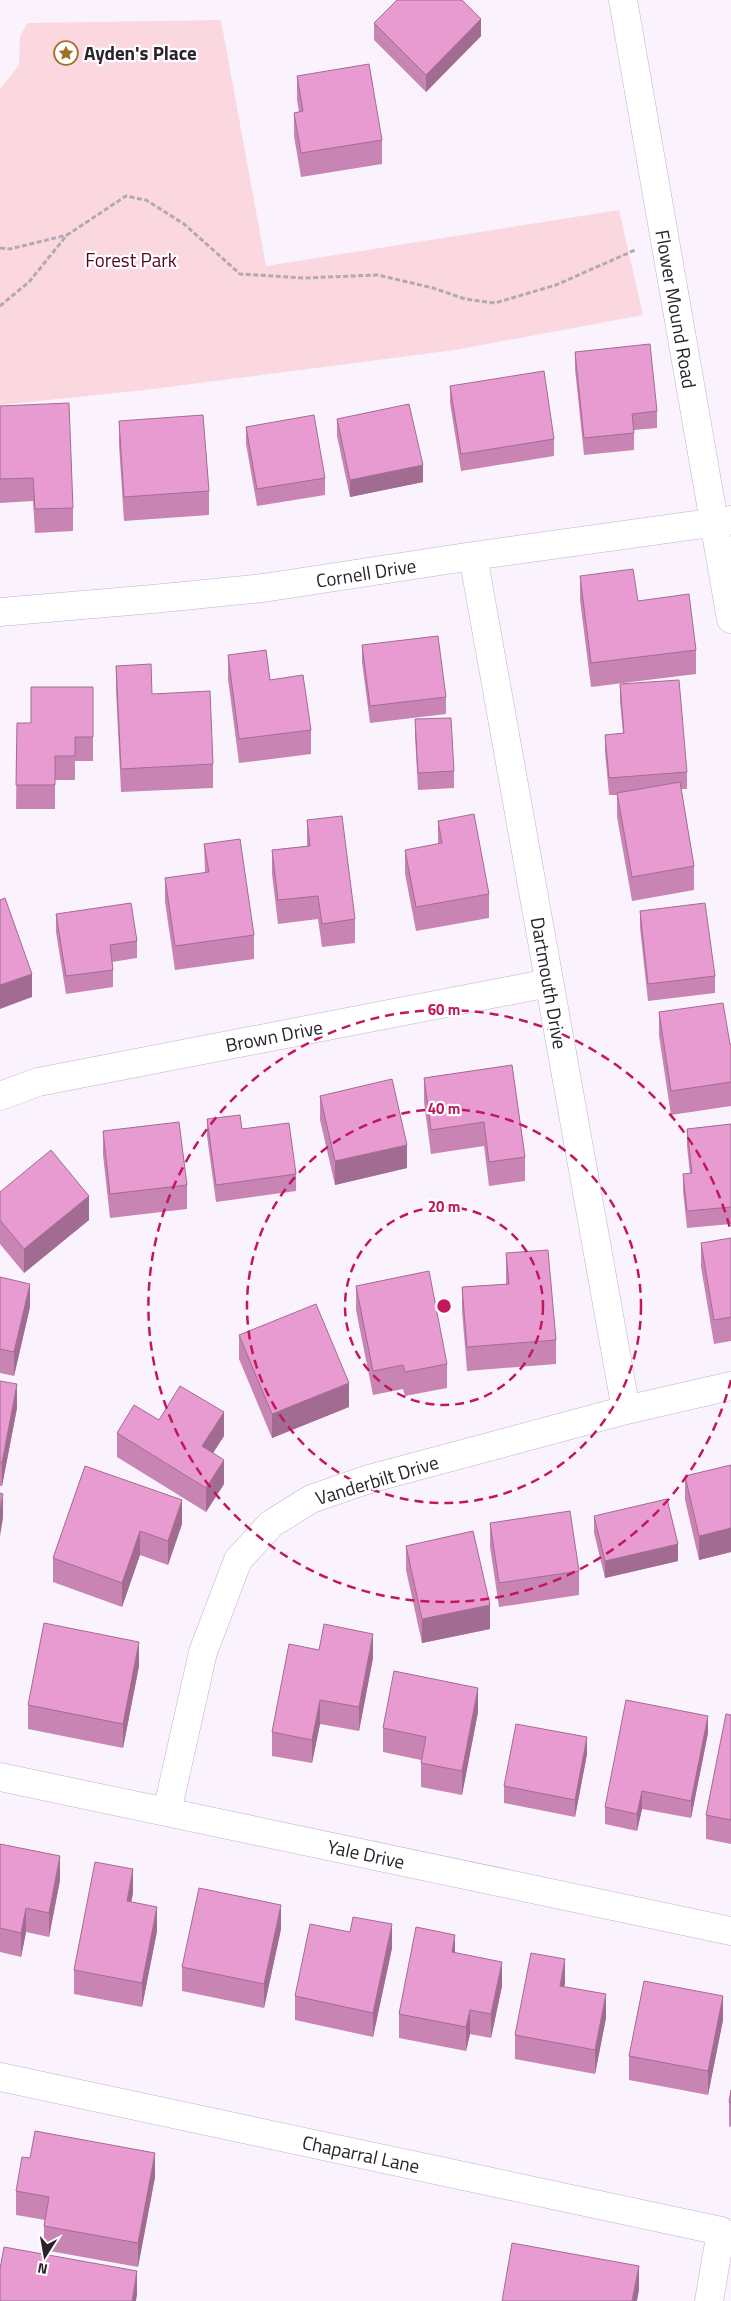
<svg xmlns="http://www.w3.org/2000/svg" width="731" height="2301" font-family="'Titillium Web',sans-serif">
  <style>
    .green { fill: #fbd8e0 }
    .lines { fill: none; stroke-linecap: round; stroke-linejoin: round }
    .minor-casing { stroke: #c1b0c9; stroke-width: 29 }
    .secondary-casing { stroke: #c1b0c9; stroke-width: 29 }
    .path { stroke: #b1aab4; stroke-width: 3; stroke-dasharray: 5 2.5; stroke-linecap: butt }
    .minor { stroke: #fff; stroke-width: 28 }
    .secondary { stroke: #fff; stroke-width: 28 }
    .wall { fill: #c885b3 }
    .shaded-wall { fill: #a26c92 }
    .building { fill: #e89bd0; stroke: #a26c92 }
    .ring { fill: none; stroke: #c2185b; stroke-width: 2.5; stroke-dasharray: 9 6 }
    .labels { text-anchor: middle; stroke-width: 4.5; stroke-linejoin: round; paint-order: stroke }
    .poi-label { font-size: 19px; font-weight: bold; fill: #2a232d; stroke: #fff; text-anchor: start }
    .park-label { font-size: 19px; fill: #560327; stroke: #fff }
    .street-label { font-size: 19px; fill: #2a232d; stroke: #fff }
    .centre { fill: #c2185b; stroke: #fff; stroke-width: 2.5 }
    .ring-label { font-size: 15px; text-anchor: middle; font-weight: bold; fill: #c2185b; stroke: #fff; stroke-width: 4.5; stroke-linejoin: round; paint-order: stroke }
  </style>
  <rect width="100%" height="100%" fill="#faf3fd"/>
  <path class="green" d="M221,20L266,266L619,210L643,315L455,350L145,390L0,405V89L19,65L20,37L27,23Z"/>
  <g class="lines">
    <g class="minor-casing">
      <path id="minor" d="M473,556L626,1410
        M0,612L153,599L263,588L473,556L731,520
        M0,1096L38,1082L549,983
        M0,1777L731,1931
        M167,1812L203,1652L238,1560L271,1524L311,1499L369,1479L626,1410L731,1386
        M0,2077L721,2231L709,2301"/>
    </g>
    <g class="secondary-casing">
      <path id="secondary" d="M623,0L731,619"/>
    </g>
    <path class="path" d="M0,248L10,249L67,235
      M0,306L29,282L67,235L126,196L146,200L184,224L240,274L304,278L378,275L433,288L465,299L495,303L556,285L635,250"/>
    <use href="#minor" class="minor"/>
    <use href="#secondary" class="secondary"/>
  </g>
  <path class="wall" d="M374,23L481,36L426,92L374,40Z
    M297,76L382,140V164L301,177L294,136V113L299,112L297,100Z
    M575,352L657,411V428L634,430V450L584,455L575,369Z
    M450,386L554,439V456L461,471L450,403Z
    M0,406L73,508V531L35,533L33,501L0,503Z
    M337,419L423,482L350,497L337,436Z
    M119,421L209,491V515L124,521L119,445Z
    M246,427L325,478V495L257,506L246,444Z
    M580,576L638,601L696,650V674L591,687L580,600Z
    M362,645L446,697V714L370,723L362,662Z
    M228,655L270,680L311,730V754L239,763L228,679Z
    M116,666L152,694L213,764V788L121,792L116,690Z
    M620,684L687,772V789H681L694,866V890L632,901L617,817V795H609L605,752V735L623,733L620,701Z
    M93,687V761H75V780H55V809H16L17,723H31Z
    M415,719L454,771V788L418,790L415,736Z
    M307,820L355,919V943L322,947L318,919L278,924L272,874V850L307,846Z
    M438,821L489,894V918L416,931L405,874V850L438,844Z
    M204,844L254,935V959L175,970L165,902V878L205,873Z
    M640,911L715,976V993L648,1001L640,928Z
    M56,914L137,941V958L112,962L113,970V987L66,994L56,932Z
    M659,1012L730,1044H731V1106L671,1115L659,1036Z
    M512,1065L525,1157V1181L489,1186L484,1146L431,1154L424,1102V1078Z
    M320,1096L407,1168L335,1185L320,1120Z
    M207,1119L242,1129L296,1174V1191L216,1202L207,1136Z
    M731,1124V1224L687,1228L683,1191V1174H690L687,1146V1129Z
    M103,1131L187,1185V1209L110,1218L103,1155Z
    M0,1192L89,1220L24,1273L0,1244Z
    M731,1238V1341L714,1344L701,1267V1243Z
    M506,1253L556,1340V1364L467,1371L462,1311V1287L506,1284Z
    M0,1277L30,1307L14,1376L0,1373Z
    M356,1286L447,1364V1388L405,1396L403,1389L373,1395L356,1310Z
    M239,1335L349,1407L272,1438L239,1359Z
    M0,1381L17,1408L2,1486H0Z
    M159,1420L224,1436L213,1453L224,1484L206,1512L117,1457V1433Z
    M731,1465V1552L699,1560L685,1500V1476Z
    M85,1466L182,1524L168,1565L140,1555L122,1607L53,1582V1558Z
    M594,1516L678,1561L605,1578L594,1533Z
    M490,1523L579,1571V1595L499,1607L490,1547Z
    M406,1546L490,1629L422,1643L406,1570Z
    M319,1650L373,1658L359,1731L320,1724L312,1763L272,1756V1732Z
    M139,1666L123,1748L28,1729V1705Z
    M478,1712L462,1795L421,1787V1760L383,1752V1728Z
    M731,1715V1844L706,1839V1815Z
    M708,1733L691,1818L642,1809L637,1831L605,1824V1807Z
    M587,1754L575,1817L504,1803V1786Z
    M0,1844L60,1880L49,1937L26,1932L21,1957L0,1952Z
    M133,1893L131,1902L157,1931L142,2007L74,1994V1970Z
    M281,1929L264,2008L182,1991V1967Z
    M392,1948L373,2037L295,2020V1996Z
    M455,1953L502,1986L491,2038L470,2034L466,2051L399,2038V2014Z
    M565,1983L564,1986L606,2018L595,2074L515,2059V2035Z
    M723,2020L708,2095L629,2080V2056Z
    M731,2090V2127L729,2126V2102Z
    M155,2177L138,2267L44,2250V2226L45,2220L16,2215V2191Z"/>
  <path class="shaded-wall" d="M481,19V36L426,92V75Z
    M423,465V482L350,497V480Z
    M32,974V997L0,1009V985Z
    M407,1145V1168L335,1185V1161Z
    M89,1196V1220L24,1273V1249Z
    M30,1284V1307L14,1376V1352Z
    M349,1383V1407L272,1438V1414Z
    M17,1384V1408L2,1486V1463Z
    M224,1412V1436L202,1470V1446Z
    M224,1460V1484L206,1512V1488Z
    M3,1494V1518L0,1536V1512Z
    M182,1500V1524L168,1565V1541Z
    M731,1528V1552L699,1560V1536Z
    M140,1531V1555L122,1607V1583Z
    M678,1544V1561L605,1578V1561Z
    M490,1605V1629L422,1643V1619Z
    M373,1634V1658L359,1731V1707Z
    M139,1642V1666L123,1748V1724Z
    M478,1688V1712L462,1795V1771Z
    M320,1700V1724L312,1763V1740Z
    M708,1716V1733L691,1818V1801Z
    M587,1737V1754L575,1817V1800Z
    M642,1791V1809L637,1831V1814Z
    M60,1856V1880L49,1937V1913Z
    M133,1869V1893L127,1925V1901Z
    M281,1905V1929L264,2008V1984Z
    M157,1907V1931L142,2007V1983Z
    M26,1908V1932L21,1957V1933Z
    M392,1924V1948L373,2037V2013Z
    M455,1935V1959L452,1952Z
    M565,1959V1983L560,2009V1986Z
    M502,1962V1986L491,2038V2014Z
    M606,1994V2018L595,2074V2050Z
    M723,1996V2020L708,2095V2071Z
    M470,2010V2034L466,2051V2027Z
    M155,2153V2177L138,2267V2243Z
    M639,2266V2290L637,2301H632Z
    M137,2271V2295L136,2301H132Z"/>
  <path class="building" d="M397,0H462L481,19L426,75L374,23Z
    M369,64L382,140L301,153L294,113L303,111L297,76Z
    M650,344L657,411L632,414L634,433L584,438L575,352Z
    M544,371L554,439L461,454L450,386Z
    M69,403L73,508L35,509L33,478L0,479V406Z
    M409,404L423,465L350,480L337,419Z
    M203,415L209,491L124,497L119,421Z
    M314,415L325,478L257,489L246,427Z
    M633,569L638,601L689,594L696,650L591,663L580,576Z
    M438,636L446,697L370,706L362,645Z
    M266,650L270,680L303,675L311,730L239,739L228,655Z
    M151,664L152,694L210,691L213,764L121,769L116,666Z
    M679,680L687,772L609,778L605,735L624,733L620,684Z
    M31,687H93V737H75V756H55V785H16L17,723H31Z
    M451,718L454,771L418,773L415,719Z
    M680,782L694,866L632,877L617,793Z
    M474,814L489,894L416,907L405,850L442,843L438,821Z
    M342,816L355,919L322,924L318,896L278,900L272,850L310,846L307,820Z
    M240,839L254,935L175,946L165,878L209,872L204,844Z
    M5,898L32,974L0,985V900Z
    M131,903L137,941L110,945L113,970L66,976L56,914Z
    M705,903L715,976L648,984L640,911Z
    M723,1003L730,1044H731V1082L671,1091L659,1012Z
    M512,1065L525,1157L489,1162L484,1122L431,1130L424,1078Z
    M392,1079L407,1145L335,1161L320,1096Z
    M240,1115L242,1129L289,1123L296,1174L216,1185L207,1119Z
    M179,1122L187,1185L110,1194L103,1131Z
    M731,1124V1207L687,1211L683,1174L692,1173L687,1129Z
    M51,1150L89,1196L24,1249L0,1220V1192Z
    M731,1238V1317L714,1320L701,1243Z
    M548,1250L556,1340L467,1347L462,1287L509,1284L506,1253Z
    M429,1271L447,1364L405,1372L403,1365L373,1371L356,1286Z
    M0,1277L30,1284L14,1352L0,1349Z
    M316,1304L349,1383L272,1414L239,1335Z
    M0,1381L17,1384L2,1463L0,1462Z
    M180,1386L224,1412L202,1446L224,1460L206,1488L117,1433L134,1405L159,1420Z
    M731,1465V1528L699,1536L685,1476Z
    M85,1466L182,1500L168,1541L140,1531L122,1583L53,1558Z
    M0,1493L3,1494L0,1512Z
    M667,1499L678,1544L605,1561L594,1516Z
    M570,1511L579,1571L499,1583L490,1523Z
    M473,1531L490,1605L422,1619L406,1546Z
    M44,1623L139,1642L123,1724L28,1705Z
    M324,1624L373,1634L359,1707L320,1700L312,1740L272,1732L289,1644L319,1650Z
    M394,1671L478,1688L462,1771L421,1763L426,1737L383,1728Z
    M626,1700L708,1716L691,1801L642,1791L637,1814L605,1807Z
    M726,1714L731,1715V1820L706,1815Z
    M516,1724L587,1737L575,1800L504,1786Z
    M0,1844L60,1856L49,1913L26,1908L21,1933L0,1928Z
    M95,1862L133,1869L127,1901L157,1907L142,1983L74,1970Z
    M199,1888L281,1905L264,1984L182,1967Z
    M353,1917L392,1924L373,2013L295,1996L310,1924L350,1932Z
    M416,1927L455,1935L452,1952L502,1962L491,2014L470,2010L466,2027L399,2014Z
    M531,1953L565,1959L560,1986L606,1994L595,2050L515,2035Z
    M644,1981L723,1996L708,2071L629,2056Z
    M731,2090V2103L729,2102Z
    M35,2131L155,2153L138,2243L44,2226L49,2197L16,2191L22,2157L30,2158Z
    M512,2243L639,2266L632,2301H502Z
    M4,2247L137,2271L132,2301H0V2269Z"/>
  <g class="ring">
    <circle cx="444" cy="1306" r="99"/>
    <circle cx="444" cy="1306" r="197"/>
    <path d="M731 1380A296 296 0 1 1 731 1232"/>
  </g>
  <defs>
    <g id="sight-ring" transform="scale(1.25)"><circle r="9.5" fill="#fff" stroke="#a07024" stroke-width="1.5"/><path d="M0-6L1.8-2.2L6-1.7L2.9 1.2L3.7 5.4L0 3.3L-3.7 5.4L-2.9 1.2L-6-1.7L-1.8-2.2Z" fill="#a07024"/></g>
  </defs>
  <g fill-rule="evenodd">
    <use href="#sight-ring" x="66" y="53"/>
  </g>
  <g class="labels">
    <g class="poi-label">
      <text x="84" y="60">Ayden's Place</text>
    </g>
    <g class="park-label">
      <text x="131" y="267">Forest Park</text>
    </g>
    <g class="street-label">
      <text transform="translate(676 309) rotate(80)" y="7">Flower Mound Road</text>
      <text transform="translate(366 573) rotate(-9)" y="7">Cornell Drive</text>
      <text transform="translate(549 983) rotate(80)" y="7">Dartmouth Drive</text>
      <text transform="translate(274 1036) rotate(-11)" y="7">Brown Drive</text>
      <text transform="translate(377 1480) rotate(-17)" y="7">Vanderbilt Drive</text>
      <text transform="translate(366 1854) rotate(12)" y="7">Yale Drive</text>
      <text transform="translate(361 2154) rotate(12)" y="7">Chaparral Lane</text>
    </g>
  </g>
  <circle cx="444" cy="1306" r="8" class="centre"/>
  <g class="ring-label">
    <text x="444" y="1015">60 m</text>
    <text x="444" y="1114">40 m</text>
    <text x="444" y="1212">20 m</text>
  </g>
  <g transform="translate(45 2256) rotate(191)" stroke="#ffffff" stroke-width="4" paint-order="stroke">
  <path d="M0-4L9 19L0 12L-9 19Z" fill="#2a232d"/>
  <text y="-8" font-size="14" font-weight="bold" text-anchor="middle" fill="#2a232d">N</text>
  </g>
</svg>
